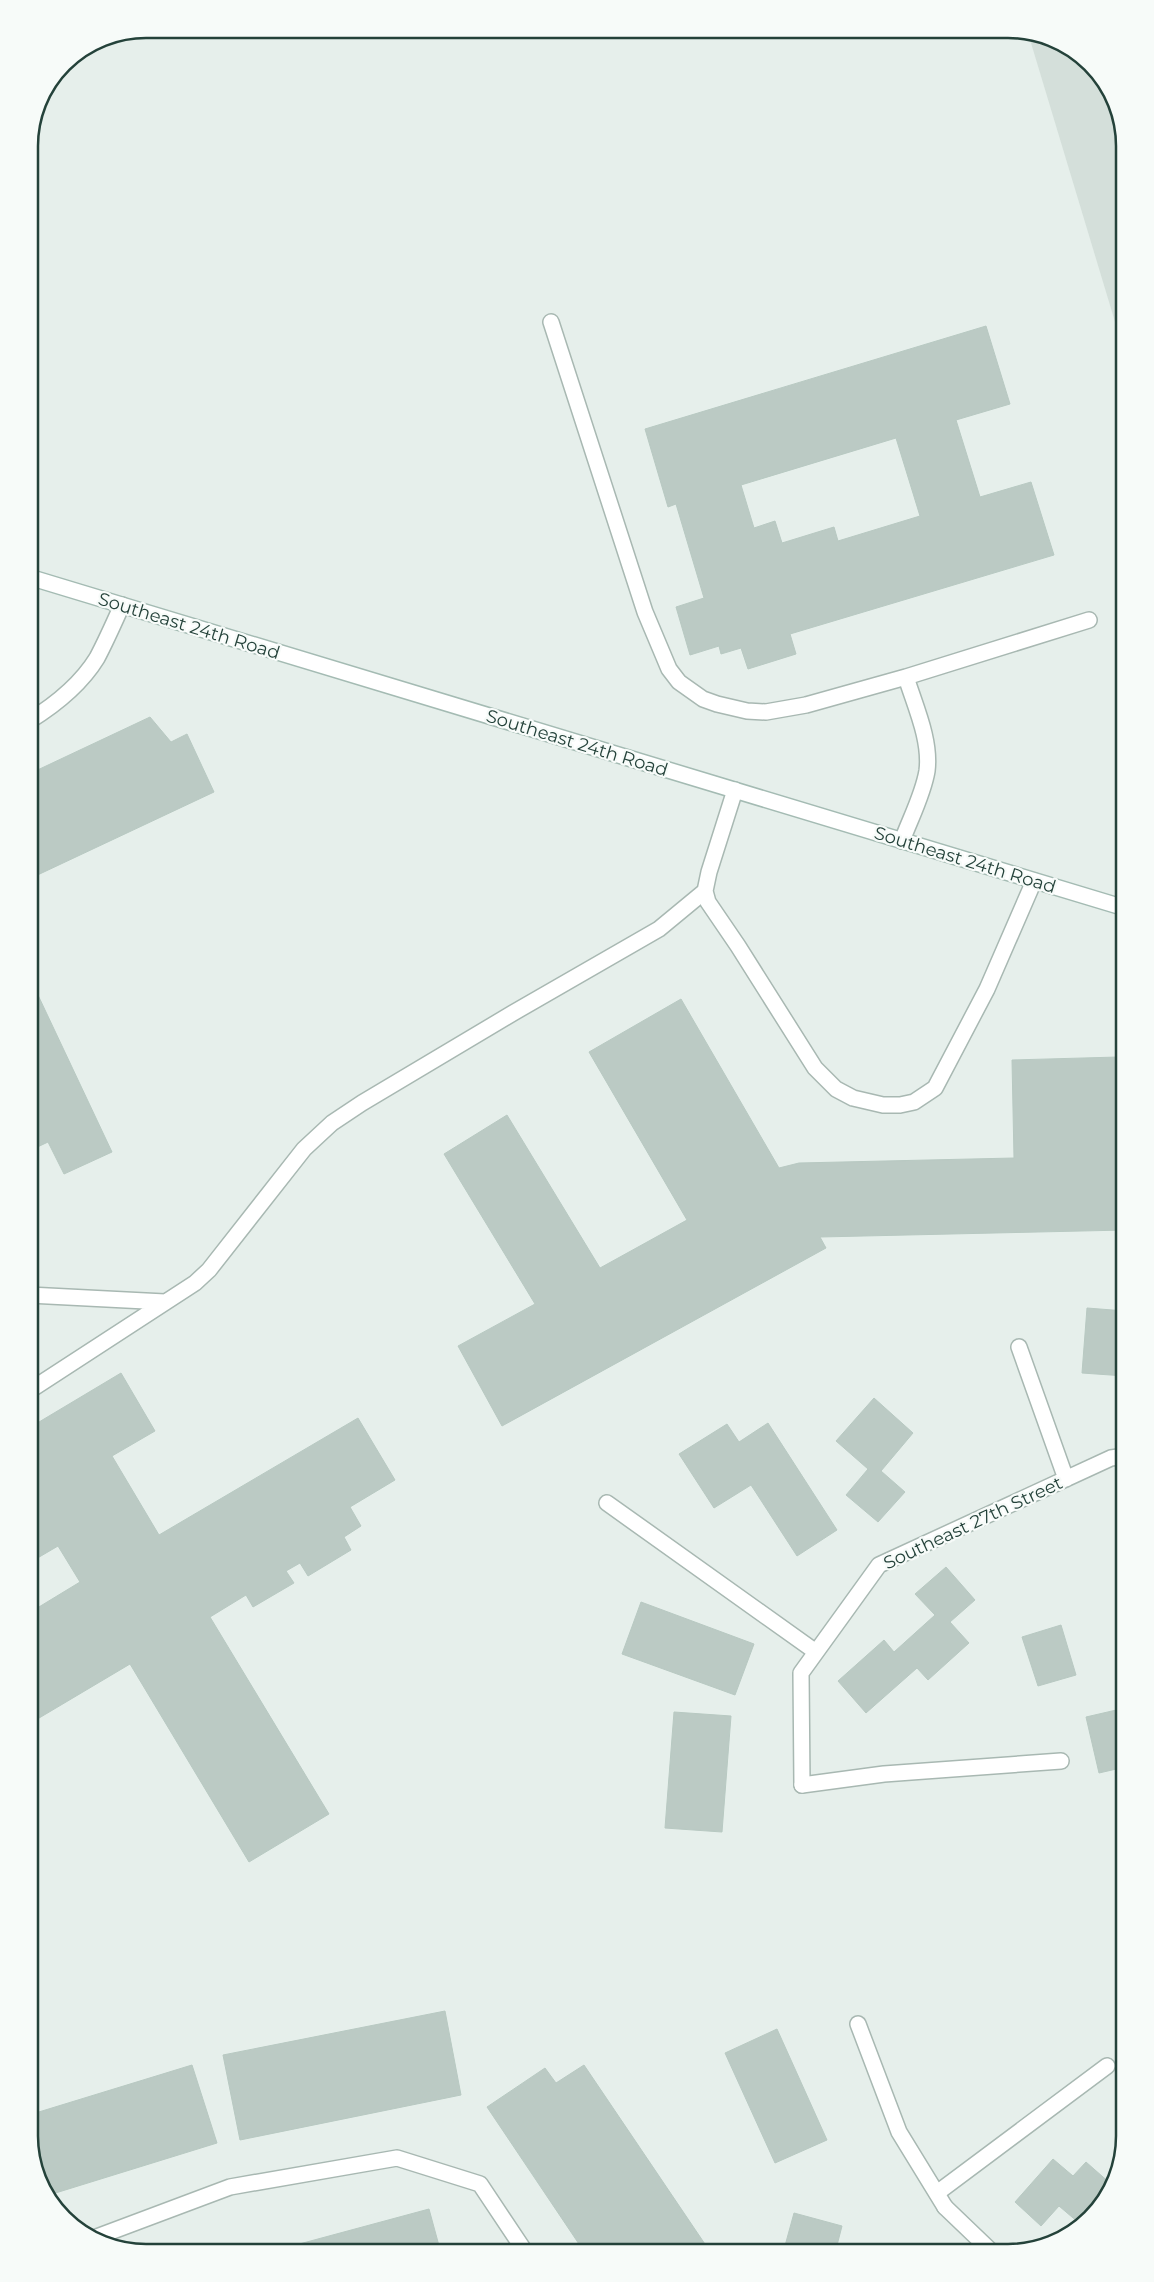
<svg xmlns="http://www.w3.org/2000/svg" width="1154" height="2282" font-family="Montserrat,sans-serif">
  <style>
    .built { fill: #d4dfda }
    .building { fill: #bbcac4; stroke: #b8c9c2; fill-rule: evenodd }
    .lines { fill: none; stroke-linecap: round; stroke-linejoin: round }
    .lane-casing { stroke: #a8b8b2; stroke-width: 18 }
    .street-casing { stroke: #a8b8b2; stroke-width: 18 }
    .secondary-casing { stroke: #a4bbb3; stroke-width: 18 }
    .lane { stroke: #fff; stroke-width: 15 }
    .street { stroke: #fff; stroke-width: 15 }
    .secondary { stroke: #fff; stroke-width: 15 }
    .labels { text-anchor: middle; stroke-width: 4.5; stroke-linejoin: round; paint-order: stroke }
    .street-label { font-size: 18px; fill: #24423a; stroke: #f7fbf9 }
    .rim { fill: none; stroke: #24423a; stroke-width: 2.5 }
  </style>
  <rect width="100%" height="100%" fill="#e6efeb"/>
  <path class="built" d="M1028,33L1079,53L1116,101L1125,145V355Z"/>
  <path class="building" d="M140,30L90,45L101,38Z
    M986,326L1010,404L956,420L980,497L1031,482L1054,555L790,634L796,654L748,669L741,648L721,654L719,646L690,655L676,607L704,598L676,504L668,507L645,429ZM896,438L920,516L838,541L834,527L782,543L775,521L754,528L741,485Z
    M150,717L171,742L187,734L214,792L29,879V774Z
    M29,976L112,1152L64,1174L48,1142L29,1151Z
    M681,999L779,1168L799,1163L1014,1158L1012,1060L1118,1057L1120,1155H1125V1230L820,1237L826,1248L502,1426L458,1346L535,1304L444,1154L507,1115L600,1268L687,1220L589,1052Z
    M1087,1308L1125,1311V1376L1082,1373Z
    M121,1373L155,1431L112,1456L159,1535L358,1418L395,1480L350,1507L361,1526L344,1537L351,1550L308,1576L300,1563L286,1571L294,1583L253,1607L246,1595L210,1617L329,1814L249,1862L130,1664L29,1724V1613L80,1582L58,1546L29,1563V1428Z
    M874,1398L913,1433L881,1471L905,1492L878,1522L846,1495L868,1469L836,1441Z
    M768,1423L837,1530L797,1556L751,1485L714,1508L679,1454L727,1424L739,1442Z
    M946,1567L975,1600L950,1622L969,1643L928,1680L917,1668L866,1713L838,1681L884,1640L894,1652L935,1615L915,1594Z
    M641,1602L754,1644L735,1695L622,1654Z
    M1061,1625L1076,1675L1038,1686L1022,1637Z
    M1125,1708V1767L1099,1773L1086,1717Z
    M674,1712L731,1716L722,1832L665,1828Z
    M445,2011L461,2095L240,2140L223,2055Z
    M777,2029L827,2140L775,2163L725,2053Z
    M192,2065L217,2143L49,2195L38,2181L29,2137V2115Z
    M584,2065L711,2253H585L487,2107L545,2068L556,2083Z
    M1053,2159L1073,2176L1086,2162L1111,2184L1105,2202L1079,2223L1059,2206L1041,2226L1015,2202Z
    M429,2209L441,2253H266Z
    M794,2213L842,2226L835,2253H783Z"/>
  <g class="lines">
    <g class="lane-casing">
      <path id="lane" d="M551,322L645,612L669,669L679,682L703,699L717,704L747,711L766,712L806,705L906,677C915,706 931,740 927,771C923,795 910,819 902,841
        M906,677L1089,620
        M29,721C55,705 81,684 97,658C106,641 114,623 122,605
        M735,790L709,872L705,891L708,902L738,946L815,1068L836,1089L853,1098L883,1105H900L914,1102L935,1088L987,989L1034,881
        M29,1295L165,1302
        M29,1391L195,1283L209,1270L304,1149L332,1123L362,1103L513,1013L659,929L705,891
        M802,1785L884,1774L1061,1761
        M858,2024L899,2132L945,2207"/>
    </g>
    <g class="street-casing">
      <path id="street" d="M1019,1347L1066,1479
        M607,1503L816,1652
        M802,1785L801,1673L879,1565L1111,1458L1125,1456
        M937,2193L1107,2066
        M945,2207L993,2253
        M94,2238L230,2187L397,2158L480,2184L526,2253"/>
    </g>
    <g class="secondary-casing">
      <path id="secondary" d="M29,577L1125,908"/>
    </g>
    <use href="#lane" class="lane"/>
    <use href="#street" class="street"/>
    <use href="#secondary" class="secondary"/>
  </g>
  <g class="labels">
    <g class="street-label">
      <text transform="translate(189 626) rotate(17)" y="6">Southeast 24th Road</text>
      <text transform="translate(577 743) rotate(17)" y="6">Southeast 24th Road</text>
      <text transform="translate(965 860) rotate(17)" y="6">Southeast 24th Road</text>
      <text transform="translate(973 1523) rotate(-25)" y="6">Southeast 27th Street</text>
    </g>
  </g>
  <path d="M0 0H1154V2282H0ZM146 38H1008A108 108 0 0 1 1116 146V2136A108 108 0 0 1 1008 2244H146A108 108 0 0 1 38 2136V146A108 108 0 0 1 146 38Z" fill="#f7fbf9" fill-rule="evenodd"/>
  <path class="rim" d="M146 38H1008A108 108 0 0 1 1116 146V2136A108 108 0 0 1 1008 2244H146A108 108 0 0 1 38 2136V146A108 108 0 0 1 146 38Z"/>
</svg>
